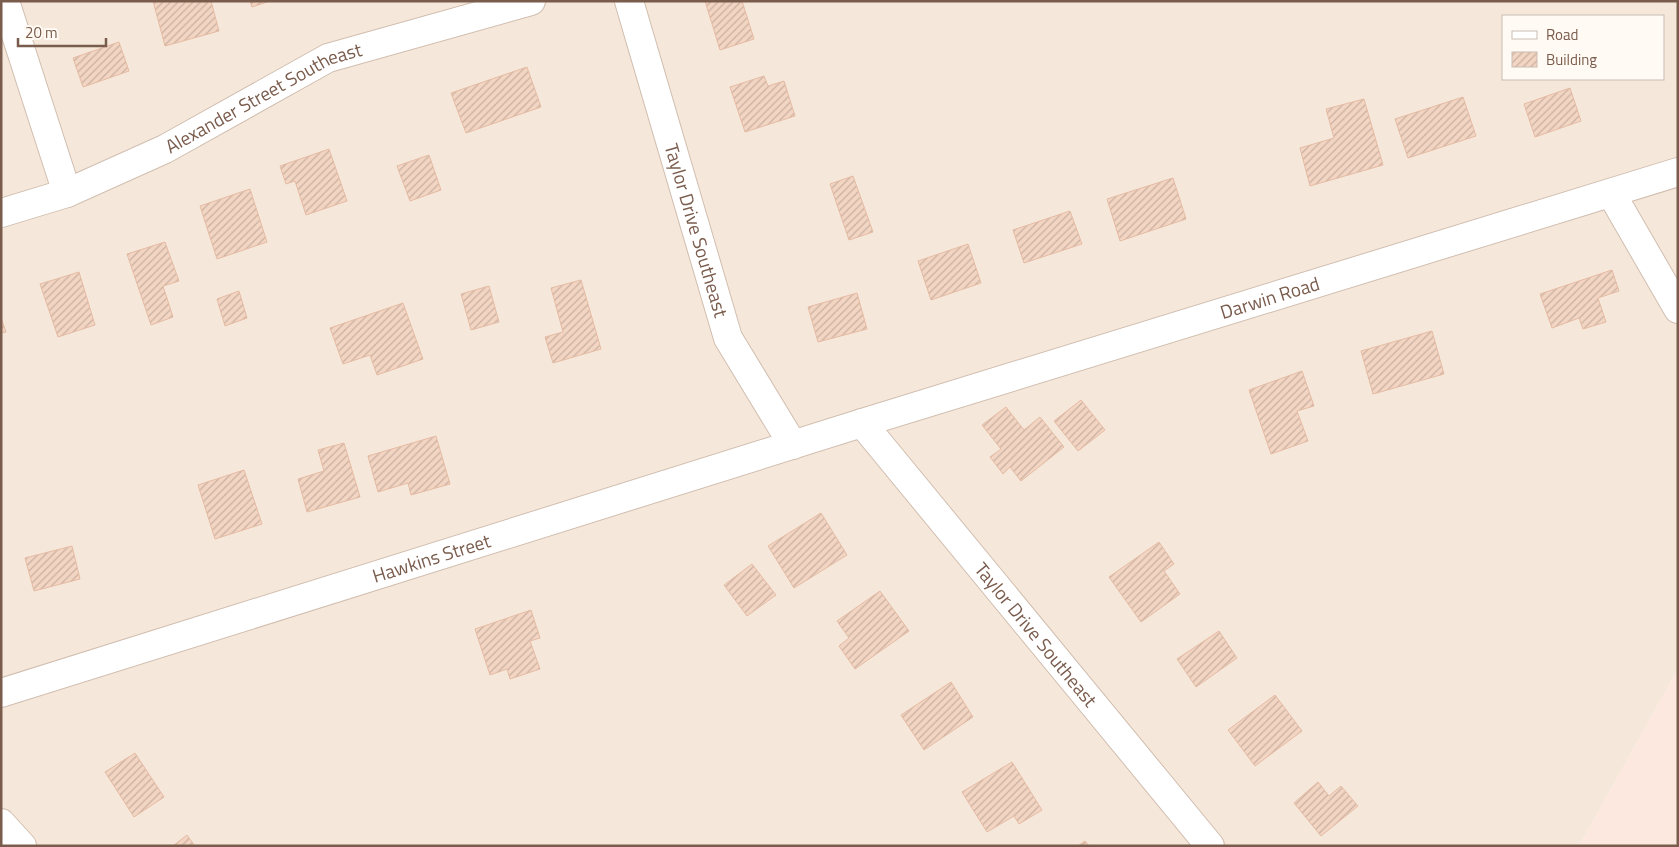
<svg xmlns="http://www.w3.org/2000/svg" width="1679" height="847" font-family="'Titillium Web',sans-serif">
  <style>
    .residential { fill: #f5e8da; fill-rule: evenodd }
    .commercial { fill: #fde8e0 }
    .building { fill: url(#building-hatch); stroke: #e6bba3 }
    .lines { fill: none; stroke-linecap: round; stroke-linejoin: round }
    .street-casing { stroke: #d1beb0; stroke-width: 30 }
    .street { stroke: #fff; stroke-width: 28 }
    .labels { text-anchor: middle; stroke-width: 4; stroke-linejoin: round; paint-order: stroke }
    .street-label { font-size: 19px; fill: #7a5c4d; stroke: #fffaf3 }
  </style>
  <defs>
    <pattern id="building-hatch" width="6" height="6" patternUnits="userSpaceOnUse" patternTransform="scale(1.25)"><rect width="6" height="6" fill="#f3d5c3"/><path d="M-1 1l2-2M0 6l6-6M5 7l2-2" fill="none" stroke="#cab0a1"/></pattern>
  </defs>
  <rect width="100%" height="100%" fill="#fdf6ec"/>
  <path class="residential" d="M1,1H1678V669L1579,846H1ZM1503,16H1663V79H1503Z"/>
  <path class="commercial" d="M1678,669V846H1579Z"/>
  <path class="building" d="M153,1H211L219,31L165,46Z
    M250,1H270L252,7Z
    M705,1H742L754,39L720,50Z
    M119,42L129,71L83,87L73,58Z
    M527,67L541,107L466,133L451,93Z
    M764,76L768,86L784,81L795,116L745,132L730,87Z
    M1570,88L1581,121L1535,137L1524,104Z
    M1463,97L1476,136L1408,158L1395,119Z
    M1364,99L1383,165L1310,186L1300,148L1334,138L1326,109Z
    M329,149L347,201L306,215L295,181L286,184L280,166Z
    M429,155L441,190L410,201L397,166Z
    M853,176L873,232L849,240L830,184Z
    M1173,178L1186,219L1120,241L1107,199Z
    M250,189L267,242L217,259L200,206Z
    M1070,211L1082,244L1024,263L1013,230Z
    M165,242L179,281L163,286L173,317L151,325L127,254Z
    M968,244L981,283L931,300L918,261Z
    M1612,270L1619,291L1598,298L1606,322L1583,329L1579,318L1552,328L1540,294Z
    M79,272L95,325L58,337L40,284Z
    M581,280L601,349L553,363L545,337L563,332L551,288Z
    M489,286L499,322L471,330L461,294Z
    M239,291L247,318L225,326L217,299Z
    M857,293L867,329L818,342L808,307Z
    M403,303L423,359L377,375L370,355L343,364L330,328Z
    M1,318L6,332L1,333Z
    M1432,331L1444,374L1373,394L1361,351Z
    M1302,371L1314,406L1297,411L1308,441L1271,454L1249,390Z
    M1081,400L1105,430L1078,451L1054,421Z
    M1006,407L1024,430L1040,417L1064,447L1021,481L1010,467L1003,474L990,457L1001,449L982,425Z
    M436,436L450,484L411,495L408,483L378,492L368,456Z
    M344,443L360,497L307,512L298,479L324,471L318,450Z
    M244,470L262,524L215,539L198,485Z
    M821,513L847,555L794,588L768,546Z
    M1159,542L1174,564L1164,571L1180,594L1141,622L1109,577Z
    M72,546L80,579L34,591L25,558Z
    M752,564L776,595L747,616L724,585Z
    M880,591L909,631L855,669L839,646L849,638L837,621Z
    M531,610L540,638L530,641L540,669L510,679L507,669L490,675L475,629Z
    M1219,631L1237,658L1196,687L1177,659Z
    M951,682L973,717L924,750L901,715Z
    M1275,695L1302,731L1255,766L1228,730Z
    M135,753L164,797L134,817L105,772Z
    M1012,762L1042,810L1019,824L1014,816L987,832L962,792Z
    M1318,782L1329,796L1341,786L1358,806L1321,836L1294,803Z
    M187,835L195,846H173Z
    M1085,841L1089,846H1078Z"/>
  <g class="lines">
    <g class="street-casing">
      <g id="street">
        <path d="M5,1L67,193"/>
        <path id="s1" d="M629,1L728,338L793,445"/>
        <path d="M1611,193L1678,309"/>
        <path id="s2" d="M1,213L67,193L165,149L328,58L531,1"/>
        <path id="s3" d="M862,423L1210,846"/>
        <path id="s4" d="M1,693L862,423L1678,172"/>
        <path d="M1,823L22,846"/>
      </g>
    </g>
    <use href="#street" class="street"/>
  </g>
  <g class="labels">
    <g class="street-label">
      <text dy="7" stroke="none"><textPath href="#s2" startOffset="288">Alexander Street Southeast</textPath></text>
      <text dy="7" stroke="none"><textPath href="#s1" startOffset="239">Taylor Drive Southeast</textPath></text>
      <text dy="7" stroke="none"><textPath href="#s4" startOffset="1329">Darwin Road</textPath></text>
      <text dy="7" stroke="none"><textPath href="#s4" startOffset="451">Hawkins Street</textPath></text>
      <text dy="7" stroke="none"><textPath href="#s3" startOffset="274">Taylor Drive Southeast</textPath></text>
    </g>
  </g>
  <rect width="1679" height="847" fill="none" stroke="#7a5c4d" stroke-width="5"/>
  <rect x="1502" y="15" width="162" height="65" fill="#fffaf3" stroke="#cabbb1"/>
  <rect x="1512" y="31" width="25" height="8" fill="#ffffff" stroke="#cabbb1"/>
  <text x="1546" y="40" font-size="15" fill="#7a5c4d">Road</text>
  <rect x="1512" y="52" width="25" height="15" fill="url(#building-hatch)" stroke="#cabbb1"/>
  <text x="1546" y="65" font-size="15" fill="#7a5c4d">Building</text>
  <path d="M18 38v8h88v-8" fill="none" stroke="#7a5c4d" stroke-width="2.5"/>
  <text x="25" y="38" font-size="15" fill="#7a5c4d" stroke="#fffaf3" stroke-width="4" paint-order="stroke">20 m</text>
</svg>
